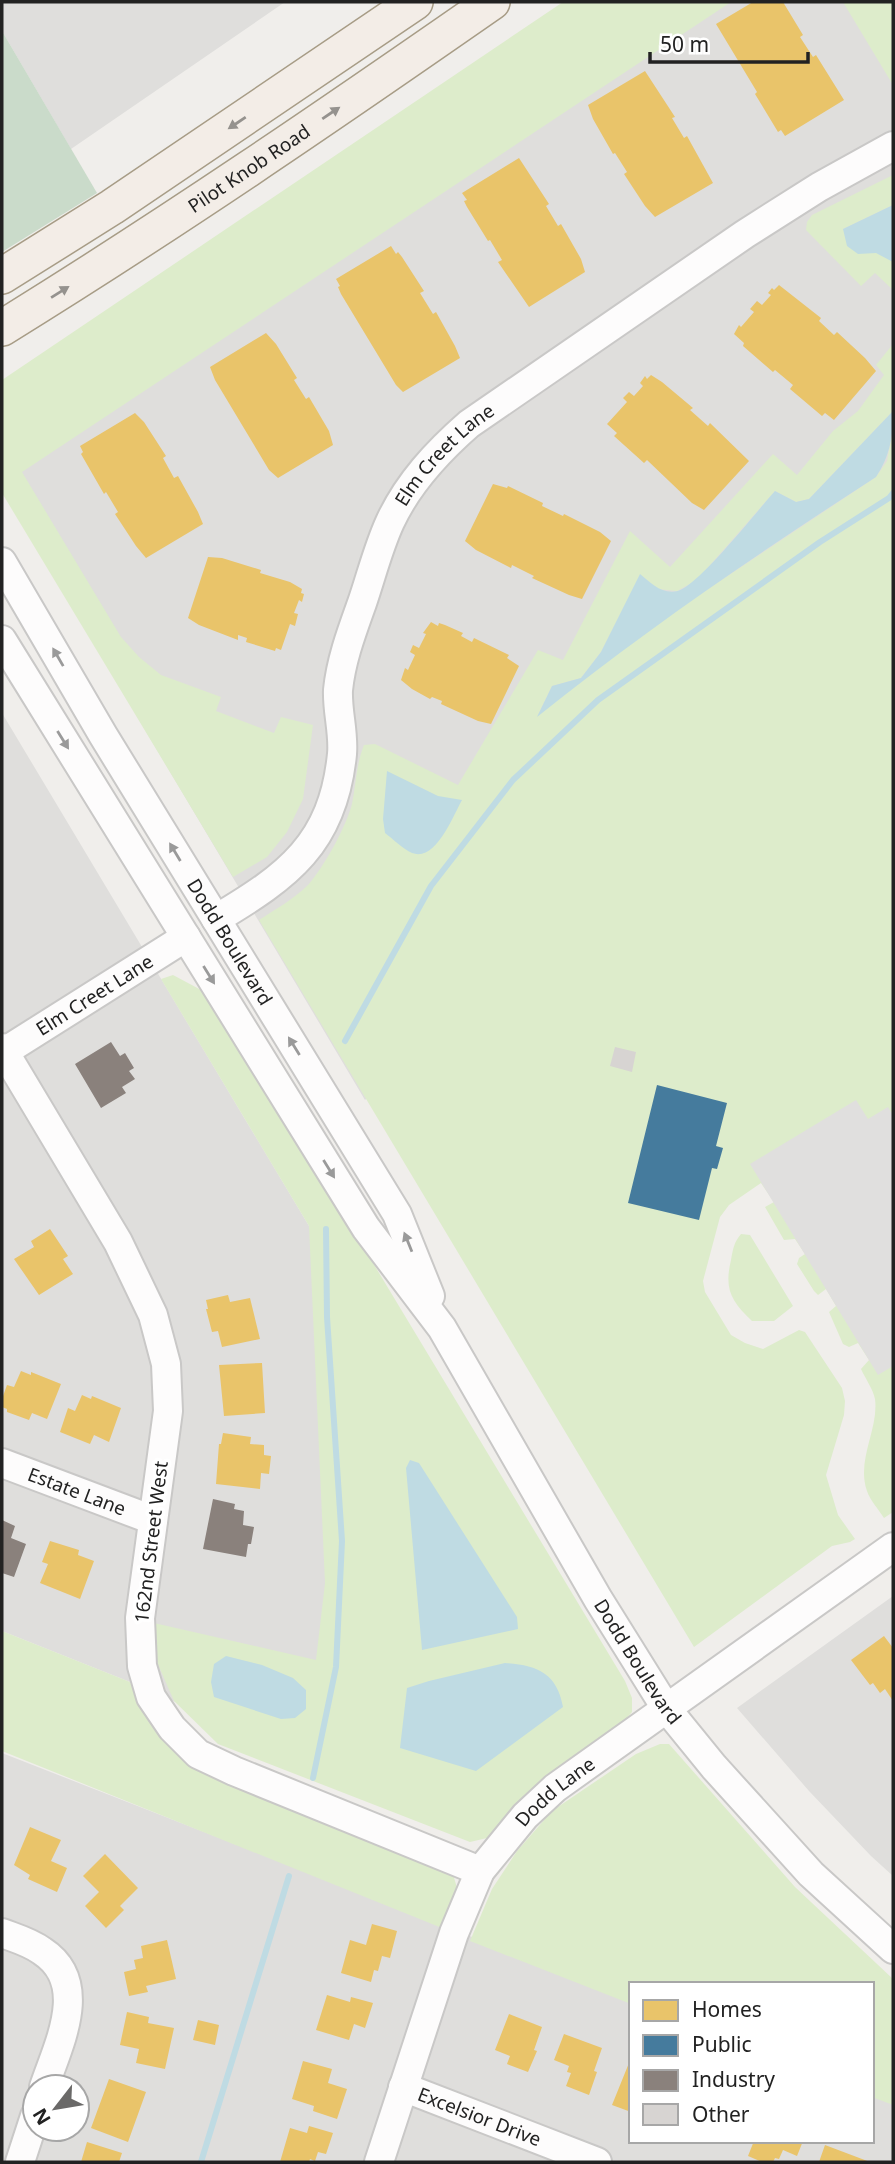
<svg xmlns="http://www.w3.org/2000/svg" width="895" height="2164" font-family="'Noto Sans',sans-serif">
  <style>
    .residential { fill: #dfdedc; fill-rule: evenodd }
    .grass { fill: #ddeccb }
    .cemetery { fill: #cadbca }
    .parking { fill: #e0dfde }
    .water { fill: #bfdbe3 }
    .homes { fill: #e9c46a }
    .public { fill: #457b9d }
    .industry { fill: #8a817c }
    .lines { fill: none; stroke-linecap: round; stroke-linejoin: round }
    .stream { stroke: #bfdbe3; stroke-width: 6 }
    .building { fill: #d7d4d2 }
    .minor-casing { stroke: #c9c8c7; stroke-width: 32 }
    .major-casing { stroke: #a79c86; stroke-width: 38 }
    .minor { stroke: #fdfcfc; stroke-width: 28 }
    .major { stroke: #f3ede7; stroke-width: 35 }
    .oneway { fill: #95928e }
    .oneway2 { fill: #9a9a9a }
    .labels { text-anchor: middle; stroke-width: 7; stroke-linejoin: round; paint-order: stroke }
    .street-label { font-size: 19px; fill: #222; stroke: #fff }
  </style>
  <rect width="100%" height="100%" fill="#f0eeeb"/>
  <path class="residential" d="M2,2H285L71,149L2,31Z
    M619,2H893V565L365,1100L2,489V418Z
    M2,713L309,1226L541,1783L519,1802L487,1838L130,1682L2,1631Z
    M893,1596V1876L871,1856L809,1791L737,1708Z
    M2,1753L631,1999V2141H872V2093L893,2102V2162H2ZM35,2087H77V2129H35Z"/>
  <path class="grass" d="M563,2H731L22,472L121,637L139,657L161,675L221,697L216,711L274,733L281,717L313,725L303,799L287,832L267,857L233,877L2,493V380Z
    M843,2H893V85Z
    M893,175V205L843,229L893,262V290L875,273L861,286L806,230L807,222L812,215Z
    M893,344V411L809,499L796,502L775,491L697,580L677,591L658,589L640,575L601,652L581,678L552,686L538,715L601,665L690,601L876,477L887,461L893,429V1512L884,1518C879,1510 870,1500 867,1491C856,1460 879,1429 875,1399C873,1389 865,1378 861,1369L869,1360L858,1343L849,1347L843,1344L829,1312L836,1306L826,1289L818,1295L814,1291L797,1264L799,1258L805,1254L795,1239L784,1240L765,1207L774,1202L761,1183L729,1205L720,1217L703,1281L705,1292L731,1335L745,1343L763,1349L799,1330L805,1332L842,1388L845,1401L844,1415L826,1475L838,1515L855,1539L850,1542L832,1546L694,1647L259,920C276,909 294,899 308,885C324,867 346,827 352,804C356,784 356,765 364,745L375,744L458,785L538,650L563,660L630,531L670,567L773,454L797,475L833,431L858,411L884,375L876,365Z
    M173,975L203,991L282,1112L625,1681L632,1698V1712L619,1727L541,1783L519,1802L487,1838L470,1842L218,1744L174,1701L153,1653L154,1623L316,1660L325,1583L309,1226L161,979Z
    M741,1234L750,1235L793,1306L774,1321H752C731,1301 724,1289 731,1260C733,1249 734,1242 741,1234Z
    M2,1631L130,1682C143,1715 162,1740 189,1763L453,1874L457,1888L442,1928L2,1751Z
    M660,1744H669L795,1887L893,1979V2105L872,2097V1984H631V2004L470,1941L492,1889L517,1851L552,1811L636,1754Z"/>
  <path class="cemetery" d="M2,31L97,193L2,252Z"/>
  <path class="parking" d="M856,1100L868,1119L888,1107L893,1115V1366L878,1375L750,1164Z"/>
  <path class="water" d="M893,205V262L876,253L858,254L847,246L843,229Z
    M893,411C893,437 890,456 876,477C760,552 645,630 537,717L552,686L581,678L601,652L640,574C651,583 662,595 678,591C699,585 757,511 775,491L796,502L809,499Z
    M387,771L438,796L462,800C453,816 436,862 412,853C403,849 393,839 385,833L383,819Z
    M410,1460L419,1463L517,1617L518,1629L422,1650L406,1468Z
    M226,1656L262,1665L293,1678L306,1690V1709L295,1718L281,1719L214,1697L211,1682L214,1664Z
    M505,1663C537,1665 557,1673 563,1707L476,1771L400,1748L407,1688L429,1681Z"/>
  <path class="homes" d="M753,2H783L803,35L800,37L813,57L816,55L844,100L785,136L781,130L778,132L755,94L757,92L716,24Z
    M645,71L675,117L672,118L684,138L687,136L713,183L655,217L645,206L624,174L627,172L615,153L613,154L593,119L588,105Z
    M519,158L549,204L546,206L558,226L561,224L581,259L585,272L529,307L498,262L502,260L490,240L488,241L467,207L464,201L467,200L462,193Z
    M391,246L396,254L398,252L402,257L424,291L420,293L433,314L436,312L455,346L460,358L403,392L396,385L341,294L338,287L340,286L336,279Z
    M779,285L821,318L819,321L834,335L837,332L865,358L876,371L834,420L825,413L822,416L790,389L793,385L775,370L773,372L743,346L744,343L734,334L739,325L741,327L754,312L750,309L757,301L762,305L771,295L768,293L772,288L774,290Z
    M266,333L276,344L297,378L294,380L306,399L309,397L329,431L333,445L278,478L269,470L215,380L210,367Z
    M651,375L662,382L693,408L690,410L708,426L710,423L749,461L704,510L692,503L647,460L644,463L614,436L617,433L607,424L627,402L623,398L629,392L634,396L643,386L640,383L645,376L647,379Z
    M135,413L144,422L166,456L163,458L174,478L178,476L198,512L203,524L146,558L136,546L115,514L118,512L106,492L104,494L81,454L83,452L80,446Z
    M493,484L507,488L508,486L543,503L542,506L563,516L564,514L600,532L611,541L582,599L569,595L532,578L534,576L512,565L511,568L476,550L465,541Z
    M208,557L222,558L261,570L260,573L290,582L302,589L301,593L304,594L302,602L299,600L294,613L298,614L295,626L290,624L281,650L276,648L275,651L246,642L247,638L238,635V640L199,625L188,618Z
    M431,622L438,626L439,623L445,625L463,633L461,636L472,642L474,638L509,655L507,658L519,666L491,724L478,721L441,704L442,701L432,697L430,699L412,689L401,680L405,668L408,670L415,655L410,652L413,645L419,648L426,634L423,633Z
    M50,1229L68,1256L63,1259L73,1274L39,1295L14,1259L34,1247L31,1241Z
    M228,1295L230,1302L250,1298L260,1339L222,1347L218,1331L212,1332L206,1309H208L206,1300Z
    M262,1363L265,1413L224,1416L219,1365Z
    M21,1371L31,1375V1372L61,1384L47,1419L32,1413L29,1420L7,1412V1409L2,1407V1399L7,1385L14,1387Z
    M82,1395L91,1399L92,1396L121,1408L109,1442L94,1435L90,1444L60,1432L68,1408L75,1411Z
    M223,1433L251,1437L250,1444L264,1445V1455L271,1456L269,1474L261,1473L260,1489L216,1484L219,1444H221Z
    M50,1541L79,1550L78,1555L94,1561L80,1599L40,1583L48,1564L42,1562Z
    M884,1636L893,1648L892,1649L893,1701L885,1689L880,1693L873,1683L870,1685L851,1660Z
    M30,1827L61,1840L51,1861L67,1868L57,1892L28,1879L30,1875L14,1865Z
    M105,1854L138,1888L120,1906L124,1910L106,1928L85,1906L99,1892L83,1876Z
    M372,1924L397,1931L390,1958L382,1956L378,1971L374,1970L371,1982L341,1973L350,1940L366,1945Z
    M167,1940L176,1979L146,1986L148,1992L129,1996L124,1972L136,1969L134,1960L143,1958L141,1946Z
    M327,1995L350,2002L351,1997L373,2003L365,2028L354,2024L349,2040L316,2030Z
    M127,2012L149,2017L148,2023L174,2028L165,2069L136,2063L139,2049L120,2045Z
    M509,2014L542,2027L534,2050L537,2051L528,2072L507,2064L510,2056L495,2050Z
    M198,2020L219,2025L215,2045L193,2040Z
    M564,2034L602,2048L594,2071L597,2072L589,2095L566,2086L571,2073L567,2072L569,2066L554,2060Z
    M631,2058V2112L612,2105Z
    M303,2061L332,2069L328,2083L347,2089L337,2119L313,2111L314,2106L292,2099Z
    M109,2079L146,2092L128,2142L91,2128Z
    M309,2126L333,2133L326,2154L318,2152L315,2161L310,2159L309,2162H280L290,2128L307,2133Z
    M754,2141H803L797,2156L783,2150L779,2159L775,2158L773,2162H762L748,2156Z
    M87,2142L122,2153L119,2162H81Z
    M825,2145L870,2162H819Z"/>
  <path class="public" d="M657,1085L727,1103L716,1146L723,1148L717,1169L712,1168L699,1220L628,1203Z"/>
  <path class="industry" d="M111,1042L120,1056L125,1053L134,1068L129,1071L135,1079L122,1087L126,1093L101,1108L75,1064Z
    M213,1499L235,1504L234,1509L244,1511L243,1525L254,1527L251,1544H248L246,1557L203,1549Z
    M2,1520L15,1526L11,1538L26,1544L14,1577L2,1573Z"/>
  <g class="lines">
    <path class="stream" d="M345,1041L431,886L513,780L598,700L820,542L889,498L893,493
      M313,1778L336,1667L342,1541L327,1317L326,1229
      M201,2162L289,1876"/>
  </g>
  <path class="building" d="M615,1047L636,1052L632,1072L610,1066Z"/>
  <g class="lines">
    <g class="minor-casing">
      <g id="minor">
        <path id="s1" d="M2,562L103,735L397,1214L430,1296"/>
        <path id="s2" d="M2,640L366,1228L442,1328L598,1599L666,1708L714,1767L811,1874L893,1949"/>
        <path id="s3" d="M216,919C288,876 333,844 342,754C344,733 337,711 338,690C341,660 352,631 362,603C371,577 378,548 390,522C408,483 437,452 469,424L745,234L819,187L893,146"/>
        <path d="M2,1048L118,1242L153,1315L166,1364L168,1411L140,1618L142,1666L151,1697L172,1728L198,1754L234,1771L480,1871"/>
        <path id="s4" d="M4,1052L186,937"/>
        <path id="s5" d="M2,1463L153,1520"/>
        <path d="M2,1933C15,1938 30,1942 42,1951C91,1983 58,2045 44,2087"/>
        <path id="s6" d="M403,2087L597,2162"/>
        <path d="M20,2162L35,2116"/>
        <path id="s7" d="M379,2162L454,1933L480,1871L525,1816L555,1788L893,1547"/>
      </g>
    </g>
    <g class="major-casing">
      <g id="major">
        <path d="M2,276L112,207L415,2"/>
        <path id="s8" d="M2,328C169,225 331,114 492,2"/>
      </g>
    </g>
    <use href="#minor" class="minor"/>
    <use href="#major" class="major"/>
  </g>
  <defs><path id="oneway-solid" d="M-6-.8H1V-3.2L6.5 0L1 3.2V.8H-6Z" transform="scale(1.75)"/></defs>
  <g class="oneway">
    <use href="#oneway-solid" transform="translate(331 113) rotate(-34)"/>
    <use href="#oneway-solid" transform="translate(237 123) rotate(146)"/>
    <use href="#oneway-solid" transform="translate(60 292) rotate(-32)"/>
  </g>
  <g class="oneway2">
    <use href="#oneway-solid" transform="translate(58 657) rotate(-120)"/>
    <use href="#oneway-solid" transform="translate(63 740) rotate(58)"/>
    <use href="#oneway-solid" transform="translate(175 852) rotate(-121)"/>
    <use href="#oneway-solid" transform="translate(209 975) rotate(58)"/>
    <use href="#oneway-solid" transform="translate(294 1046) rotate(-122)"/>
    <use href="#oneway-solid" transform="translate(329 1169) rotate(58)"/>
    <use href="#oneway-solid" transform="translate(408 1242) rotate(-112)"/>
  </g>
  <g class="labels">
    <g class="street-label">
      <text dy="7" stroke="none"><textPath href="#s8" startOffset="294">Pilot Knob Road</textPath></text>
      <text dy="7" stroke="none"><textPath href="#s3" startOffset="546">Elm Creet Lane</textPath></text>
      <text dy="7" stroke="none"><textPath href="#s1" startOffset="443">Dodd Boulevard</textPath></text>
      <text dy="7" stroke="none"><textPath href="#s4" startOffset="107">Elm Creet Lane</textPath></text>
      <text dy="7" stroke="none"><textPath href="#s5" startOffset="80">Estate Lane</textPath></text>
      <text transform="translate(151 1542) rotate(-83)" y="7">162nd Street West</text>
      <text dy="7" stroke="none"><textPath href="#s2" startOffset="1204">Dodd Boulevard</textPath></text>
      <text dy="7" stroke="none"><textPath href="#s7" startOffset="418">Dodd Lane</textPath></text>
      <text dy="7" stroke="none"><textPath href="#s6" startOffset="82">Excelsior Drive</textPath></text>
    </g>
  </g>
  <rect width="895" height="2164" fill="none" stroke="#222222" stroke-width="7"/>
  <rect x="629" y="1982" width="245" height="161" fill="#ffffff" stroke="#a7a7a7" stroke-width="2"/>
  <rect x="643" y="2000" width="35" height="21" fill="#e9c46a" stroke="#a7a7a7" stroke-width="2"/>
  <text x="692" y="2017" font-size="21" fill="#222222">Homes</text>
  <rect x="643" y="2035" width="35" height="21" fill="#457b9d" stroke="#a7a7a7" stroke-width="2"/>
  <text x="692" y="2052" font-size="21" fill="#222222">Public</text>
  <rect x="643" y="2070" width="35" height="21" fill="#8a817c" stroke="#a7a7a7" stroke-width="2"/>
  <text x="692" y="2087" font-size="21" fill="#222222">Industry</text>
  <rect x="643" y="2104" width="35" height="21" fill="#d7d4d2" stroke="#a7a7a7" stroke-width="2"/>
  <text x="692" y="2122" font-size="21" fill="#222222">Other</text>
  <g transform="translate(56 2108) rotate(239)"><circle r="33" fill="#ffffff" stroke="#a7a7a7" stroke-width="2"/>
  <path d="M0-5L12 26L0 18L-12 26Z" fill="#6a6968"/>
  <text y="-10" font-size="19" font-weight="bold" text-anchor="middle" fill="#222222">N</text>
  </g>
  <path d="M650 52v10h158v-10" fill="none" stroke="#222222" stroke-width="3.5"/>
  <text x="660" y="52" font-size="21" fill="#222222" stroke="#ffffff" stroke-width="5" paint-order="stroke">50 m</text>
</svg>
